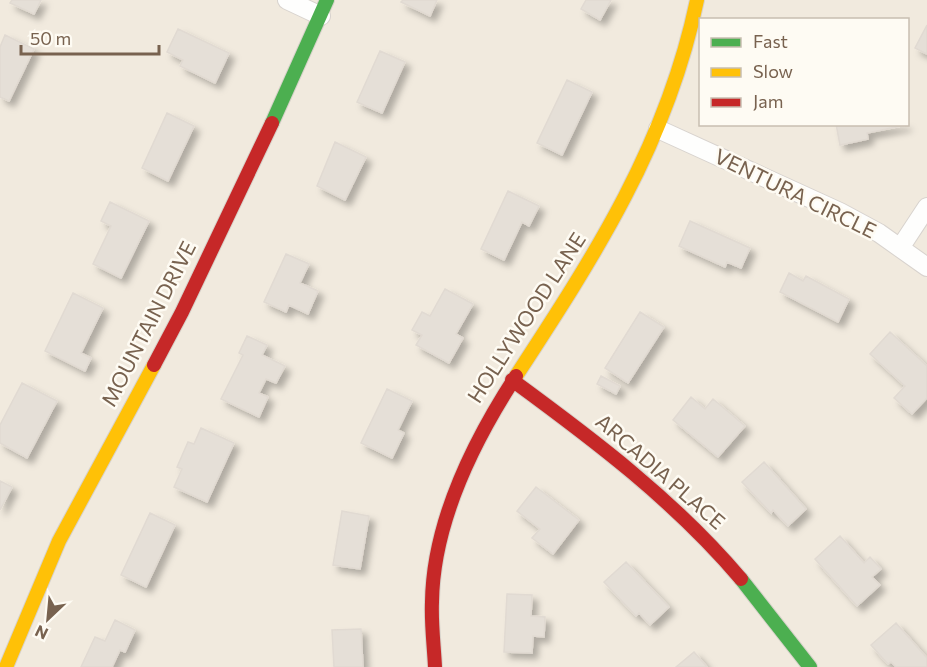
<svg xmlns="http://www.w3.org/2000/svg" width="927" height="667" font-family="Commissioner,sans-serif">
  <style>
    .residential { fill: #f1eade; fill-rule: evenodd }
    .building { fill: #e5dfd7; stroke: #e1dad2; stroke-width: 1.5; filter: url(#shadow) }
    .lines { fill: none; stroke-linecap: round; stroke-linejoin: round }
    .street-casing { stroke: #d8d3ce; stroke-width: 20 }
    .fast-casing { stroke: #d7d2ca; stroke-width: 16 }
    .slow-casing { stroke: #d7d2ca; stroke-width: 16 }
    .jam-casing { stroke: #d7d2ca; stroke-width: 16 }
    .street { stroke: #fefefd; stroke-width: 18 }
    .fast { stroke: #4caf50; stroke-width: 14 }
    .slow { stroke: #ffc107; stroke-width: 14 }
    .jam { stroke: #c62828; stroke-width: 14 }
    .labels { text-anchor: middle; stroke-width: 5; stroke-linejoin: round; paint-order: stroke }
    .street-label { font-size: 21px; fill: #78624f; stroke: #fefbf3 }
  </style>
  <defs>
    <filter id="shadow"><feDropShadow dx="5.5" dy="5.5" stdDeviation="3" flood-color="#0004"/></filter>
  </defs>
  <rect width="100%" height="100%" fill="#f8f6f0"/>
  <path class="residential" d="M0,0H927V667H0ZM700,20H908V124H700Z"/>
  <path class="building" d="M12,0H41L34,14L10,3Z
    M403,0H437L430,16L401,2Z
    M586,0H611L600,20L581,9Z
    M927,25V54L915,48Z
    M178,29L229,53L215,83L180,66L183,60L167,52Z
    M5,35L34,49L9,101L0,97V47Z
    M380,51L405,62L382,113L357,102Z
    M567,80L592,92L562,155L537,143Z
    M167,113L194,126L168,181L142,168Z
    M836,124H905L906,125L867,133L868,139L840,145Z
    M335,142L366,157L345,200L317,186Z
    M508,191L539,206L529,226L522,222L504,260L481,249Z
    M110,202L149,221L121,278L93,264L111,226L101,221Z
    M690,221L750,248L741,268L727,262L725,267L679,246Z
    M286,254L309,264L300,283L318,291L308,314L289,305L286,312L264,302Z
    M789,273L803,281L806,276L849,299L838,322L780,292Z
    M445,289L473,304L456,334L463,338L449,363L416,345L422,335L412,330L422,312L430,316Z
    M73,293L103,308L81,353L91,358L85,371L45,351Z
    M640,312L664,327L628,383L605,368Z
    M890,332L927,366V398L912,414L894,398L905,386L870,354Z
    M247,336L267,345L262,355L285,366L276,383L266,379L259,393L268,397L259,417L221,399L243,355L239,353Z
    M601,376L620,386L616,394L597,384Z
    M22,383L57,401L27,458L0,443V425Z
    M387,389L412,401L398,430L404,433L392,458L361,443Z
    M691,397L705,409L713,399L745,426L718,457L673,420Z
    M201,428L234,443L207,502L174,487L182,469L177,467L188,442L194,444Z
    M764,462L806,509L788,526L773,510L771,513L742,482Z
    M0,481L12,487L0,510Z
    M536,487L579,520L553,554L532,538L540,529L517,511Z
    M342,511L369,516L360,569L333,565Z
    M150,513L175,525L146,587L121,575Z
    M840,536L864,563L870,557L881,569L872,577L880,585L857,606L815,559Z
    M626,562L669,607L650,625L639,613L636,616L604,582Z
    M507,594L532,595L531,616L545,617L544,637L533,636L532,653L504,652Z
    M115,620L135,630L125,652L120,650L112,667H81L95,637L105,641Z
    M896,623L927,658V667H896L891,662L888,664L871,645Z
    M361,629L363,667H334L332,630Z
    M694,652L707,667H676Z"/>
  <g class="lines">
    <g class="street-casing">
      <path id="street" d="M287,0L321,16
        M658,129L840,212L879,233L927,267
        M900,248L927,207"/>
    </g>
    <g class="fast-casing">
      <path id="fast" d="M272,123L327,0
        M741,579L810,667"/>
    </g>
    <g class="slow-casing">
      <path id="slow" d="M516,376C595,255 667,144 697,0
        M6,667L59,541L154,365"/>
    </g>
    <g class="jam-casing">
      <path id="jam" d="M154,365L182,312L272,123
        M512,380C594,440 675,501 741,579
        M435,667C434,646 431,624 432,602C433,522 473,442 516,376"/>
    </g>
    <use href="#street" class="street"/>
    <use href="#fast" class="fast"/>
    <use href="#slow" class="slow"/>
    <use href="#jam" class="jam"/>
  </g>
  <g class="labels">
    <g class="street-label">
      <text transform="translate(795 194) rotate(26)" y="7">VENTURA CIRCLE</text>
      <text transform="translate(527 318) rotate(-57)" y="7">HOLLYWOOD LANE</text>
      <text transform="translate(149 324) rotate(-63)" y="7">MOUNTAIN DRIVE</text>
      <text transform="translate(660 472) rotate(41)" y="7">ARCADIA PLACE</text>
    </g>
  </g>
  <rect x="699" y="18" width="210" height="108" fill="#fefbf3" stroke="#c8beb1" stroke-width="1.5"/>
  <rect x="711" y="38" width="30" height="9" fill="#4caf50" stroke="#c8beb1" stroke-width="1.5"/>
  <text x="753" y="48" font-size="18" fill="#78624f">Fast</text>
  <rect x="711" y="68" width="30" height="9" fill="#ffc107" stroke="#c8beb1" stroke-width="1.5"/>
  <text x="753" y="78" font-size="18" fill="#78624f">Slow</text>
  <rect x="711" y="98" width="30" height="9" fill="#c62828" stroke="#c8beb1" stroke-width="1.5"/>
  <text x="753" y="108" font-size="18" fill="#78624f">Jam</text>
  <g transform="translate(48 619) rotate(206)" stroke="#fefbf3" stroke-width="4.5" paint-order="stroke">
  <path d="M0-4.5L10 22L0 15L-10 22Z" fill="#78624f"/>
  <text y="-9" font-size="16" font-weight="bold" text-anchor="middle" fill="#78624f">N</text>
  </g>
  <path d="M21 45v9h138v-9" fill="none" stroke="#78624f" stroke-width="3"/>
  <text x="30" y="45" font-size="18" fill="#78624f" stroke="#fefbf3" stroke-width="4.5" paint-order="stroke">50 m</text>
</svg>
